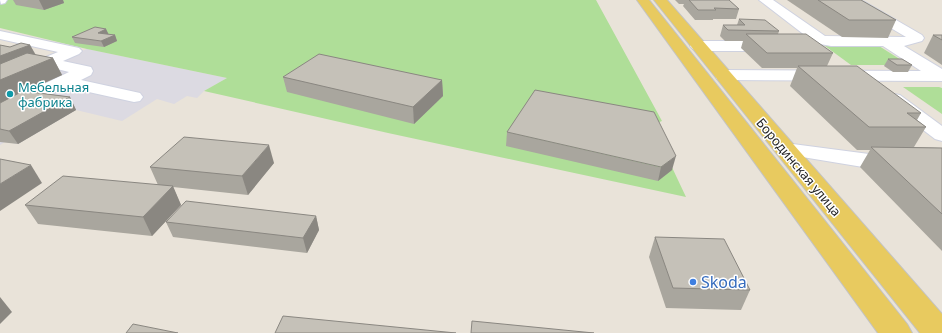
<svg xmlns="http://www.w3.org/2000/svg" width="942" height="333" viewBox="0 0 942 333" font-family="'Noto Sans',sans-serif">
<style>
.industrial{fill:#dcdae2}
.green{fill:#afde98}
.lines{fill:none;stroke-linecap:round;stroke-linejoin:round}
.minor-casing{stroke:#cfd2e0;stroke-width:2}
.major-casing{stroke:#c3c3c3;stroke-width:2}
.minor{fill:#fff;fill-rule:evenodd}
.major{fill:#e8ca5f;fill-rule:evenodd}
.wall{fill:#a9a69e}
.shaded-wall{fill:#8a8781}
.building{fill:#c5c1b8;stroke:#8a8781}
.culture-dot{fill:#0f9aa8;stroke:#fff;stroke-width:1.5}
.shop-dot{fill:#3f7fe0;stroke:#fff;stroke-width:1.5}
.labels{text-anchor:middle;stroke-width:3;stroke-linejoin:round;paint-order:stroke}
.culture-label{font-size:13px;fill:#0d838f;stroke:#fff;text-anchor:start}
.street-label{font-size:13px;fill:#272727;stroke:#fff}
.near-shop-label{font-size:16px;fill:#366cbe;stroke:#fff;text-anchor:start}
</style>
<rect width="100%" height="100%" fill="#e9e3d9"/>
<polygon class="industrial" points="87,49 227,78 204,91 197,98 187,96 174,104 157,99 122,121 76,110 18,144 5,142 0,145 0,85"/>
<g class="green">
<polygon points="0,0 596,0 662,121 652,125 686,197 388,133 204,91 227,78 87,49 0,28"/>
<polygon points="825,46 879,46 909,65 851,65"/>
<polygon points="903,87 939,87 942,88 942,114"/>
</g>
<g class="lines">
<defs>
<g id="minor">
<polygon points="0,0 7,0 5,3 1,4"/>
<polygon points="759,0 773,0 825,36 906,37 857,8 841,3 839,0 858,0 865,2 922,35 924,38 922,41 904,46 942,69 942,81 723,80 717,79 715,75 717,71 723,70 921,71 883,46 831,46 815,43"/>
<polygon points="0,31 79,48 82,51 79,54 63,61 91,67 93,71 91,75 81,80 140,93 143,97 140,101 134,102 66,87 7,116 0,118 0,105 69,72 49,67 0,87 0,76 58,52 0,39"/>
<polygon points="698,41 771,41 776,43 779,46 776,49 771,51 698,51 693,49 690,46 693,43"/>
<polygon points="894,94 900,95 942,126 942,141 935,139 888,103 885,99 888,95"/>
<polygon points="785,143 869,154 942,154 942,168 869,168 778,153 775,149 778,145"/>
</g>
<g id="major">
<polygon points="637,0 649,0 907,324 912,333 878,333"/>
<polygon points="654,0 667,0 942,314 942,333 920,333"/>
</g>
</defs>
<use href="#minor" class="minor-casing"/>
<use href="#major" class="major-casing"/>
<use href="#minor" class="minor"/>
<use href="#major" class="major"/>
</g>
<g class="wall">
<polygon points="13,0 63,0 64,3 44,10 16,5"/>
<polygon points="675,0 729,0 739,9 736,19 713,19 713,20 695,20 683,6 684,4 679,4"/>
<polygon points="787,0 861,0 896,20 888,38 842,37"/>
<polygon points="739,19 779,31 778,34 833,53 827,66 921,113 917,120 926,127 914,147 942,148 942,251 860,167 870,150 857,150 790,86 797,68 762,68 741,48 743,41 725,41 720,36 723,25 737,25"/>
<polygon points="106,29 108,34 115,35 117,41 104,47 75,43 72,37"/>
<polygon points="933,35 942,35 942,65 924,53"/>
<polygon points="0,45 10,47 30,45 36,55 53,58 62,75 26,91 70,97 76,110 18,144 0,142"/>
<polygon points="888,59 912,65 908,72 893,72 884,66"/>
<polygon points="283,77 442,80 443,96 414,124 287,92"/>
<polygon points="507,132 672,170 658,181 506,146"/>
<polygon points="274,163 248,195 173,187 181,205 152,236 38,224 25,205 158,185 150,167"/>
<polygon points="316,216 319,230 307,253 173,237 166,222"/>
<polygon points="655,237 750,290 741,310 666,308 649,257"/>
</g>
<g class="shaded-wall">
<polygon points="39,0 63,0 64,3 44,10"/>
<polygon points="106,29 109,35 98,33"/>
<polygon points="115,35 117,41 104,47 101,41"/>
<polygon points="30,45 36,56 0,68 0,56"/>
<polygon points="53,58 62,75 0,103 0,80"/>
<polygon points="442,80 443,96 414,124 413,107"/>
<polygon points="70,97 76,110 18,144 9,131"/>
<polygon points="269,145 274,163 248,195 242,176"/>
<polygon points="676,156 672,170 658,181 661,167"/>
<polygon points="31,165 42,183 0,211 0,184"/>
<polygon points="173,186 181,205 152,236 143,217"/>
<polygon points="316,216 319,230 307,253 303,238"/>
<polygon points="0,297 12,312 0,324"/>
</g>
<g class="building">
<polygon points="689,0 729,0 739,9 714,8 716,10 698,10"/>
<polygon points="818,0 861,0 896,20 849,20"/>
<polygon points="739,19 765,20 779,31 728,30 723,25 745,25"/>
<polygon points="95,27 106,29 98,33 115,35 101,41 72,37"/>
<polygon points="746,34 806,34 833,53 767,53"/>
<polygon points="933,35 942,35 942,40"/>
<polygon points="21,43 30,45 0,56 0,45 10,47"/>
<polygon points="27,53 53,58 0,80 0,64"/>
<polygon points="319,54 442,80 413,107 283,77"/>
<polygon points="888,59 902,59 912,65 897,65"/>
<polygon points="798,66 857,66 921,113 907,113 926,127 869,127"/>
<polygon points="535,90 654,112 676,156 661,167 507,132"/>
<polygon points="23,91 70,97 9,131 0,129 0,103"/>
<polygon points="184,137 269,145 242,176 150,167"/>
<polygon points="871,147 942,148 942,214"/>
<polygon points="0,159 31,165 0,184"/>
<polygon points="63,176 173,186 143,217 25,205"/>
<polygon points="186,201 316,216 303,238 166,222"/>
<polygon points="655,237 724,239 750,290 673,288"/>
<polygon points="283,316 456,333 275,333"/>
<polygon points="472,321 594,333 471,333"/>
<polygon points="133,324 178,333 126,333"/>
</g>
<circle class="culture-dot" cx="10" cy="94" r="4"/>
<circle class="shop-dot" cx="693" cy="282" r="4"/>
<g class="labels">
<g class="culture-label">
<text x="18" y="92">Мебельная<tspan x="18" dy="15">фабрика</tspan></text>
</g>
<g class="street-label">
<text transform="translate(799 167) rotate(50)" y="5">Бородинская улица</text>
</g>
<g class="near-shop-label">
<text x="701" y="288">Skoda</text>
</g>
</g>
</svg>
